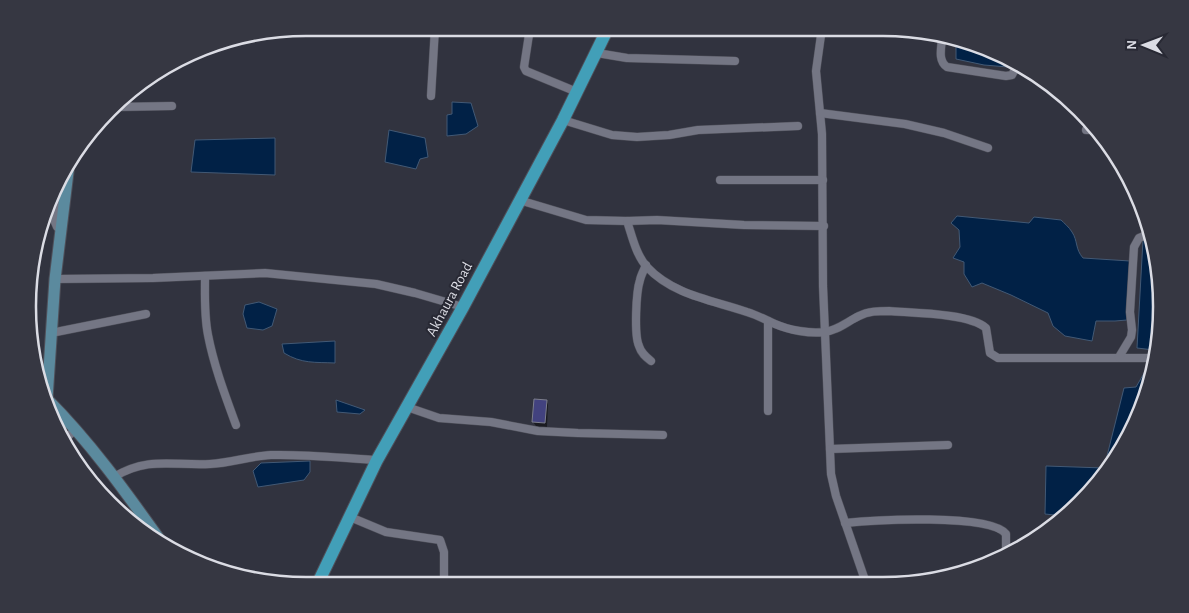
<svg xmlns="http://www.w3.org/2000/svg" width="1189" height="613" viewBox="0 0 1189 613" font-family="'Alegreya Sans',sans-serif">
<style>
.water{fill:#012146;stroke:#425975}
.shadow{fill:#0007}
.building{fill:#42427f;stroke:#7c7e8c}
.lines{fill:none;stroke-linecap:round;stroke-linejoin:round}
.street-casing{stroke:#4f505a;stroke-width:9}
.secondary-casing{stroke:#4f505a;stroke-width:13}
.primary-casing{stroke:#4f505a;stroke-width:14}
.street{stroke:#747684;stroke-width:8}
.secondary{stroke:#5b8a9e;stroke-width:11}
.primary{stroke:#429fb8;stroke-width:12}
.labels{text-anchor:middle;stroke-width:4;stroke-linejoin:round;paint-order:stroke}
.street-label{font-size:15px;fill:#dbdce4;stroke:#282934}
.rim{fill:none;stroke:#dbdce4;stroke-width:2.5}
</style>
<rect width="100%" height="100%" fill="#31333f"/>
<g class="water">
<polygon points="956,43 1006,56 1014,63 1008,67 984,65 956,59"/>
<polygon points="452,102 471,103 478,126 466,134 447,136 447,115 452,114"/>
<polygon points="389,130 425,138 428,157 420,159 416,169 385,162"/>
<polygon points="275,138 275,175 191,172 195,140"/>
<path d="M957,216l72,7 5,-6 27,3c3,3 8,7 11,12 6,9 3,17 11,26l47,3 -3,59 -12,1h-19l-4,20 -27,-5 -12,-10 -5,-13 -37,-18 -29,-12 -10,4 -8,-13v-12l-11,-4 7,-11 -1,-17 -8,-7z"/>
<polygon points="1149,238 1161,324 1154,350 1137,348 1143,240"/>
<polygon points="259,302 277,309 272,326 263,330 247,328 243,314 245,305"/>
<path d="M335,341v22c-20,-1 -33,1 -51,-10l-2,-9z"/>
<polygon points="1150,363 1133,430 1104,477 1064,516 1045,514 1046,466 1104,468 1124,388 1136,387"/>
<polygon points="336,400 365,410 360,414 337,412"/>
<polygon points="310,461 310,472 304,480 258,487 253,471 261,463"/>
</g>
<polygon class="shadow" points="535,400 546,401 548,404 547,427 536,426 533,422"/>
<polygon class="building" points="534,399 547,400 545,423 532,422"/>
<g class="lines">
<defs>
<g id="street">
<polyline points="530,28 524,67 526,71 577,92"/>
<polyline points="672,28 767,29"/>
<polyline points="822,28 816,71 822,134 823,286 831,474 836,496 866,583"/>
<path d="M942,39c-1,10 -4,22 5,28l59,9 6,-1 5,-10"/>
<polyline points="597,53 627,58 735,61"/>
<polyline points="431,96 435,28"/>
<polyline points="116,107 172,106"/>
<polyline points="820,113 905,124 944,133 988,148"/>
<polyline points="563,120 612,135 637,137 669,135 698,130 798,126"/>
<polyline points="1086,130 1096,130"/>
<polyline points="720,180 823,180"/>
<polyline points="57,194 54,220 57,227 61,228"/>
<path d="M519,200l67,20 41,1c5,15 9,34 20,46 26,28 65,33 100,45 10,3 19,8 28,12 14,6 35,10 49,8 13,-1 24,-11 35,-16 9,-5 20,-5 30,-5 23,2 80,2 97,17l4,25 8,5h154"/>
<polyline points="627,221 657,220 744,225 824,226"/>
<path d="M646,265c-2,5 -5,10 -6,15 -4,12 -6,55 -1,66 2,7 7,11 12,15"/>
<path d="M205,276c0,19 -1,39 3,59 6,31 17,60 28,90"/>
<polyline points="55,279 153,278 265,273 376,284 415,293 463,307"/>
<polyline points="768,321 768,411"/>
<polyline points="51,333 146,314"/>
<polyline points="1119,357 1131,337 1132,330 1130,312 1134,247 1139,238 1149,234"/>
<polyline points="407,407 439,418 491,422 538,431 578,433 663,435"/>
<polyline points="64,440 76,429"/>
<polyline points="830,449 948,445"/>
<path d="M114,477c34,-21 60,-11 96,-13 21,-1 40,-8 61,-9 35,-1 71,3 106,5"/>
<polyline points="350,517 386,532 440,540 444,552 444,584"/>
<path d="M845,523c27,-3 145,-10 161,11v21"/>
</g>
<g id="secondary">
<polyline points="47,399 55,279 69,164"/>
<path d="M47,399c43,43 78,92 113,141"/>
</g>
<polyline id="primary" points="317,585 377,460 463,307 563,120 608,28"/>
</defs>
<use href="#street" class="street-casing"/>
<use href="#secondary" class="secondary-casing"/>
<use href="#primary" class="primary-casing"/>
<use href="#street" class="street"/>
<use href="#secondary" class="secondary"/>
<use href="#primary" class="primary"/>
</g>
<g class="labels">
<g class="street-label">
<text transform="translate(449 299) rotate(-62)" y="5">Akhaura Road</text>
</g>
</g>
<path d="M0 0H1189V613H0ZM306 36H883A270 270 0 0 1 1153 306V307A270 270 0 0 1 883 577H306A270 270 0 0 1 36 307V306A270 270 0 0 1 306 36Z" fill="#363742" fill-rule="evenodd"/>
<path class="rim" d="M306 36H883A270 270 0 0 1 1153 306V307A270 270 0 0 1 883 577H306A270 270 0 0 1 36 307V306A270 270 0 0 1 306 36Z"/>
<g transform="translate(1144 45) rotate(271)" stroke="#282934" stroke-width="4" paint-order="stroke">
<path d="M0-4L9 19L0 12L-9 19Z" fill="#dbdce4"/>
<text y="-8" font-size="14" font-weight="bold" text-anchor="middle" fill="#dbdce4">N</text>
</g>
</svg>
